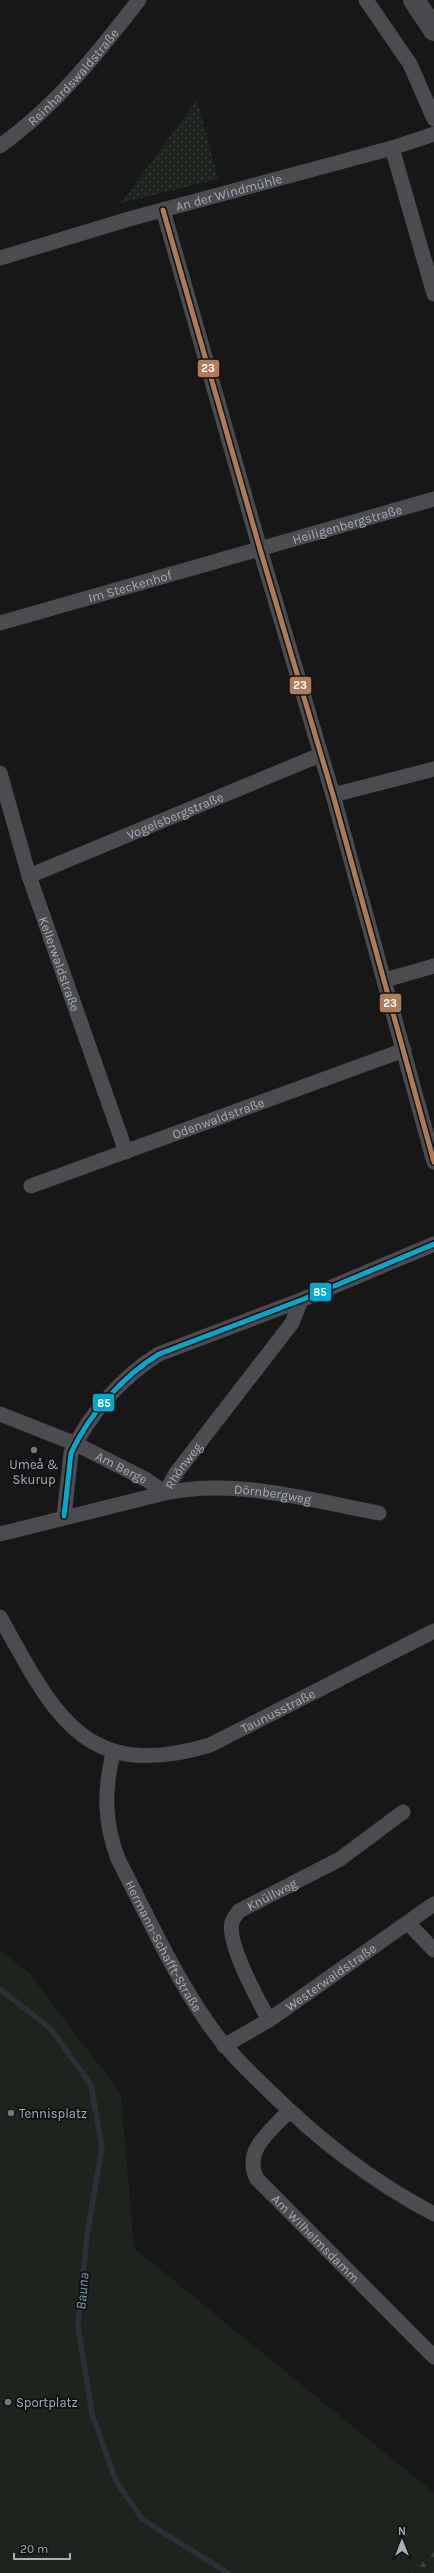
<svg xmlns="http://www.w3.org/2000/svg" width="434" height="2573" viewBox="0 0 434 2573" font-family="Karla,sans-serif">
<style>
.grass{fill:#1d241e}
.forest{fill:url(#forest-firs)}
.park{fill:url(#park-dots)}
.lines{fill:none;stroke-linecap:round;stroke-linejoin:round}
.stream{stroke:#2a3239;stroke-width:5.5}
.street{stroke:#4b4c50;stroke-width:15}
.secondary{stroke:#4a4a4e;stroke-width:22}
.bus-1-casing{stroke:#111113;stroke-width:8}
.bus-2-casing{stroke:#111113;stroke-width:8}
.bus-1{stroke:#b07c57;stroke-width:5}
.bus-2{stroke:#00a9ce;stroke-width:5}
.poi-dot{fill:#757880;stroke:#111113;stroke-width:1.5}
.labels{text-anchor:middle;stroke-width:4;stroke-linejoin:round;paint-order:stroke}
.street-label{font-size:13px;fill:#a8adb8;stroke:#111113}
.poi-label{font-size:13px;fill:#a8adb8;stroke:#111113;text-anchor:start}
.water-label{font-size:14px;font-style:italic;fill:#7f9bb3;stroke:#111113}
.line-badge{stroke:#111113;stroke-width:1.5}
.badge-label{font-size:11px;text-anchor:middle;font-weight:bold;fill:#fff}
</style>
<defs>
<pattern id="forest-firs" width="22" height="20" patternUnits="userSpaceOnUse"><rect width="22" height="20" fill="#1d241e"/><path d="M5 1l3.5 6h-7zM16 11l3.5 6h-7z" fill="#3b413d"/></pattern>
<pattern id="park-dots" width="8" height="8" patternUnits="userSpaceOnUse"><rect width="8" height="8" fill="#1d241e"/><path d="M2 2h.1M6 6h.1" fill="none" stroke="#3b413d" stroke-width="1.8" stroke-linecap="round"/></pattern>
</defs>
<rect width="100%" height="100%" fill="#171717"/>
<polygon class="grass" points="0,1951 29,1973 121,2094 134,2248 434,2493 434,2552 402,2573 0,2573"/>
<polygon class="forest" points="434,2552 434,2573 402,2573"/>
<polygon class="park" points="197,100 218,179 121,203"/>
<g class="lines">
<polyline class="stream" points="0,1989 51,2029 91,2085 102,2147 87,2236 78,2326 92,2414 116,2481 143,2520 228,2573"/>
<g class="street">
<polyline points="366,0 410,64 434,119"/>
<path id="s1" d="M0,146c56,-40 97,-92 139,-146"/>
<polyline points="392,148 434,294"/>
<polyline points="163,210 260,549 333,795 434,1162"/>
<path id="s2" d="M0,258l129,-39 263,-71 42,-14"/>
<path id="s3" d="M0,623l434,-124"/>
<path id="s4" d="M0,773l29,103 97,276"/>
<polyline points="333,795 434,769"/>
<path id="s5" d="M29,876l291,-121"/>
<polyline points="385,980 434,966"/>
<path id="s6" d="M31,1186l373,-136"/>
<path id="s7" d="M0,1414l76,30 71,36 18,13c71,-15 144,7 214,20"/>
<path d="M64,1516l7,-63c18,-39 52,-77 88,-99l142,-54 133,-56"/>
<path id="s8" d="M0,1534l165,-41 11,-20 116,-150 9,-23"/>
<path id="s9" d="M0,1617c54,97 84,166 210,128l224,-114"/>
<path id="s10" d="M113,1753c-9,38 -9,69 5,106 28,54 53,110 87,160 18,27 39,48 62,70 52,51 103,91 167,125"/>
<polyline points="408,1923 434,1950"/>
<path id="s11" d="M269,2020c-10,-18 -43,-78 -37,-98 1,-4 5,-8 7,-11l101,-52 63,-47"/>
<path id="s12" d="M224,2046l45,-26 165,-116"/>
<path id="s13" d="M289,2111c-17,19 -47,39 -32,68l177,178"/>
</g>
<polyline class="secondary" points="414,0 434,30"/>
<defs>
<polyline id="bus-1" points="163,210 260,549 333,795 434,1162"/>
<path id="bus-2" d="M64,1516l7,-63c18,-39 52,-77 88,-99l142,-54 133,-56"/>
</defs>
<use href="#bus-1" class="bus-1-casing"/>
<use href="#bus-2" class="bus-2-casing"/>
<use href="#bus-1" class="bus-1"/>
<use href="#bus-2" class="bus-2"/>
</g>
<g class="poi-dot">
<circle cx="34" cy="1450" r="4"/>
<circle cx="11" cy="2113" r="4"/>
<circle cx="8" cy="2402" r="4"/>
</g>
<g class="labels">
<g class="street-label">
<text dy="5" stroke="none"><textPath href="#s1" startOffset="101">Reinhardswaldstraße</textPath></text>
<text dy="5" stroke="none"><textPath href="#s2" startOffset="238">An der Windmühle</textPath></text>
<text dy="5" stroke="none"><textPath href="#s3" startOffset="361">Heiligenbergstraße</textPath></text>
<text dy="5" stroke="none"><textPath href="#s3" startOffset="135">Im Steckenhof</textPath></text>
<text dy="5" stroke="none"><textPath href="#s5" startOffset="158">Vogelsbergstraße</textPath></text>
<text dy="5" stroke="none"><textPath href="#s4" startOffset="200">Kellerwaldstraße</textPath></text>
<text dy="5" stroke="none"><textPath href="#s6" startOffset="199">Odenwaldstraße</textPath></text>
<text dy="5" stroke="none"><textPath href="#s8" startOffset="203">Rhönweg</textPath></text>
<text dy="5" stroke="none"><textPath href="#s7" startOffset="133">Am Berge</textPath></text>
<text dy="5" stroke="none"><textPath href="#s7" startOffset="292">Dörnbergweg</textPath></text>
<text dy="5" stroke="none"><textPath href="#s9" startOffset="354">Taunusstraße</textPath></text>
<text dy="5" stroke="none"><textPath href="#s11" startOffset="156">Knüllweg</textPath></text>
<text dy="5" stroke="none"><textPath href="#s10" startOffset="206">Hermann-Schafft-Straße</textPath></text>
<text dy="5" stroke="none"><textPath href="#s12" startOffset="127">Westerwaldstraße</textPath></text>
<text dy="5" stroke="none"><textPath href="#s13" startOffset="165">Am Wilhelmsdamm</textPath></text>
</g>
<g class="poi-label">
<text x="34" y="1469" text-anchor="middle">Umeå &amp;<tspan x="34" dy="15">Skurup</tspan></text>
<text x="19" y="2118">Tennisplatz</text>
<text x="16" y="2407">Sportplatz</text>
</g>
<g class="water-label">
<text transform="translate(82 2291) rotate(-85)" y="5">Bauna</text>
</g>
</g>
<g class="line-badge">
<rect x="197" y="359" width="23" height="19" rx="4" fill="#b07c57"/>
<rect x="289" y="676" width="23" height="19" rx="4" fill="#b07c57"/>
<rect x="379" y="993" width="23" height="20" rx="4" fill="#b07c57"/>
<rect x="309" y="1282" width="23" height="20" rx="4" fill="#00a9ce"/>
<rect x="92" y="1393" width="23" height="19" rx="4" fill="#00a9ce"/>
</g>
<g class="badge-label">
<text x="208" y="372">23</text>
<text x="300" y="689">23</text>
<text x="390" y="1007">23</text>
<text x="320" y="1296">85</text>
<text x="104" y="1407">85</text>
</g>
<g transform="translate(402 2541)" stroke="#111113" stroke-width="3" paint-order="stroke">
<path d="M0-3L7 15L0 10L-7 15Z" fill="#a8adb8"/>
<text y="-6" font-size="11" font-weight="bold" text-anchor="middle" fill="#a8adb8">N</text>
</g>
<path d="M14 2553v6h56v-6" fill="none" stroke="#a8adb8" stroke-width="2"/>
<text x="20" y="2553" font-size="12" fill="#a8adb8" stroke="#111113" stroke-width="3" paint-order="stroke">20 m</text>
</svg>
